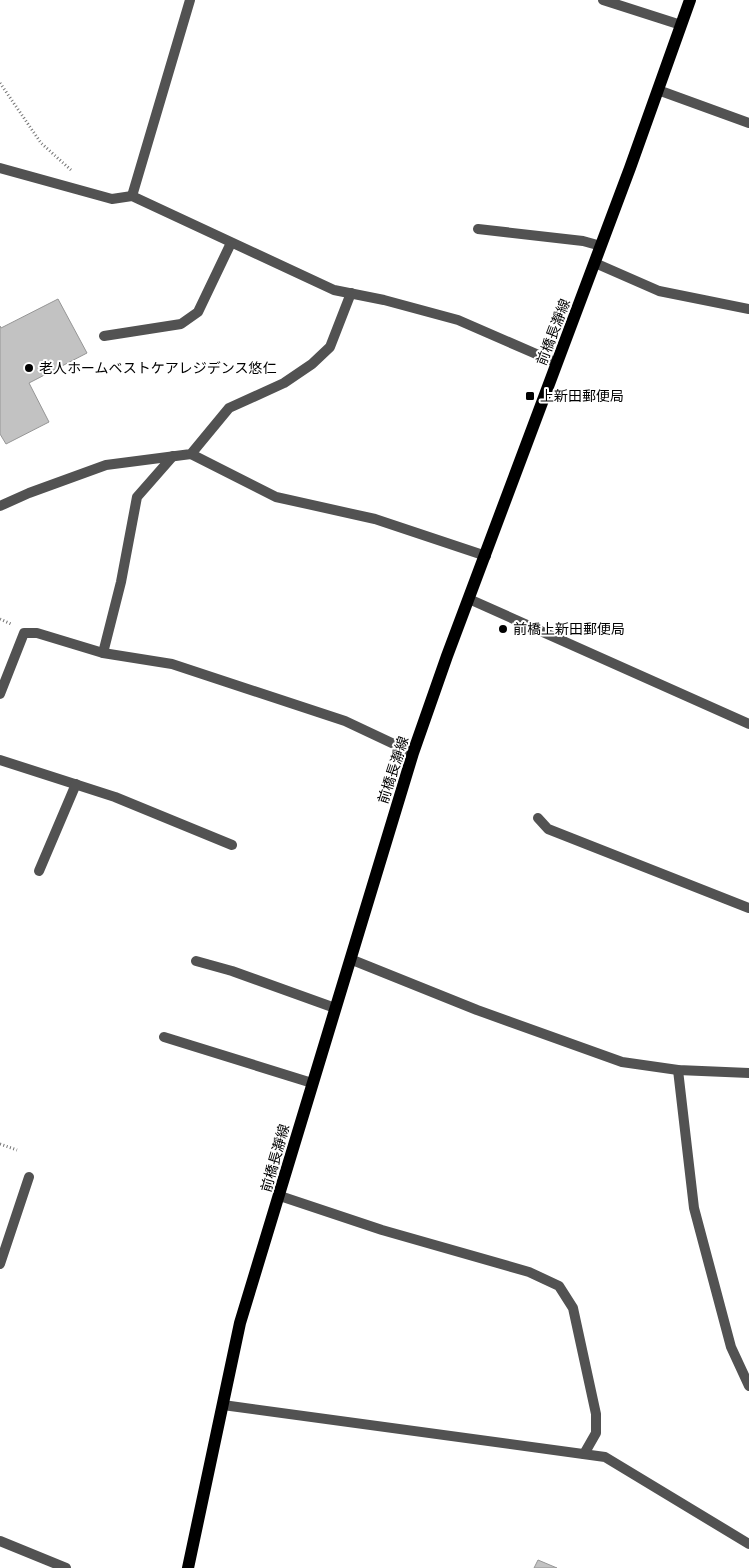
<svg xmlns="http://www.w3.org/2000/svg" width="749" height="1568" viewBox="0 0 749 1568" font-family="'PT Sans','Noto Sans JP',sans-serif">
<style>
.building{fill:#c2c2c2;stroke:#969696}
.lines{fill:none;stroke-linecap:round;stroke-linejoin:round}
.path{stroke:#747474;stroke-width:3;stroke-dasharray:1 2.5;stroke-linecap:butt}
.lane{stroke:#525252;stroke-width:10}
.street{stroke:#525252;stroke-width:10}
.primary{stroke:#000;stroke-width:12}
.poi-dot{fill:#000;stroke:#fff;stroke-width:2}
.labels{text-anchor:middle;stroke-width:4;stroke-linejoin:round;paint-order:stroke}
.street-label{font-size:14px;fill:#000;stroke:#fff}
.poi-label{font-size:14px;fill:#000;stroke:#fff;text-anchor:start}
</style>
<rect width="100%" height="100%" fill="#fff"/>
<g class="building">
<polygon points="58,299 87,353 29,383 49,422 6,444 0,434 0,326 1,328"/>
<polygon points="538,1560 557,1568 534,1568"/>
</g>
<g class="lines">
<g class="path">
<polyline points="0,83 41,143 71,170"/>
<polyline points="0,619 11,624"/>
<polyline points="0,1144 17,1150"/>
</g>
<g class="lane">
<polyline points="658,90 749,123"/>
<polyline points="478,229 583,241 601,246"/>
<polyline points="595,263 659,291 749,309"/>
<polyline points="0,506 29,493 106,465 191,454 229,408 284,383 312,364 330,347 351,293"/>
<polyline points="469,599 749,724"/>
<polyline points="103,653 121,582 137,497 173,456"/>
<polyline points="0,760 115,797 232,845"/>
<polyline points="39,871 76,784"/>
<polyline points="196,961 232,971 335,1008"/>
<polyline points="164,1037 312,1083"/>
<polyline points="678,1070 694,1208 731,1347 749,1386"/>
</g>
<g class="street">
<polyline points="603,0 681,25"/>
<polyline points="0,168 112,199 132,196 334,290 384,300 458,320 557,363"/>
<polyline points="132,196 190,0"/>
<polyline points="104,336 181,324 198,312 231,243"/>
<polyline points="191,454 276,497 375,519 486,556"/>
<polyline points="0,694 24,633 37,633 103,653 172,664 345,721 413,753"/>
<polyline points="538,818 548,829 749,908"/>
<polyline points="350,959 477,1010 622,1062 678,1070 749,1073"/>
<polyline points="280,1196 382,1230 529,1272 559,1286 573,1308 596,1414 596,1433 584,1454"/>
<polyline points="0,1264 29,1177"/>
<polyline points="223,1405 605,1457 749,1544"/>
<polyline points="0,1541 66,1568"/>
</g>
<polyline class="primary" points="188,1568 240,1323 413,753 447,656 630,168 690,0"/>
</g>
<g class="poi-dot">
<circle cx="29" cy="368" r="5"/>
<rect x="525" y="391" width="10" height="10" rx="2.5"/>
<circle cx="503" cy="629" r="5"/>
</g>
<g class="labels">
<g class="street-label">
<text transform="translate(553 332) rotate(-69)" y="5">前橋長瀞線</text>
<text transform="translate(393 770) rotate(-72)" y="5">前橋長瀞線</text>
<text transform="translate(275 1158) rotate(-74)" y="5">前橋長瀞線</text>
</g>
<g class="poi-label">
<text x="39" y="373">老人ホームベストケアレジデンス悠仁</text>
<text x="540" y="401">上新田郵便局</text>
<text x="513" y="634">前橋上新田郵便局</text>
</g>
</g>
</svg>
